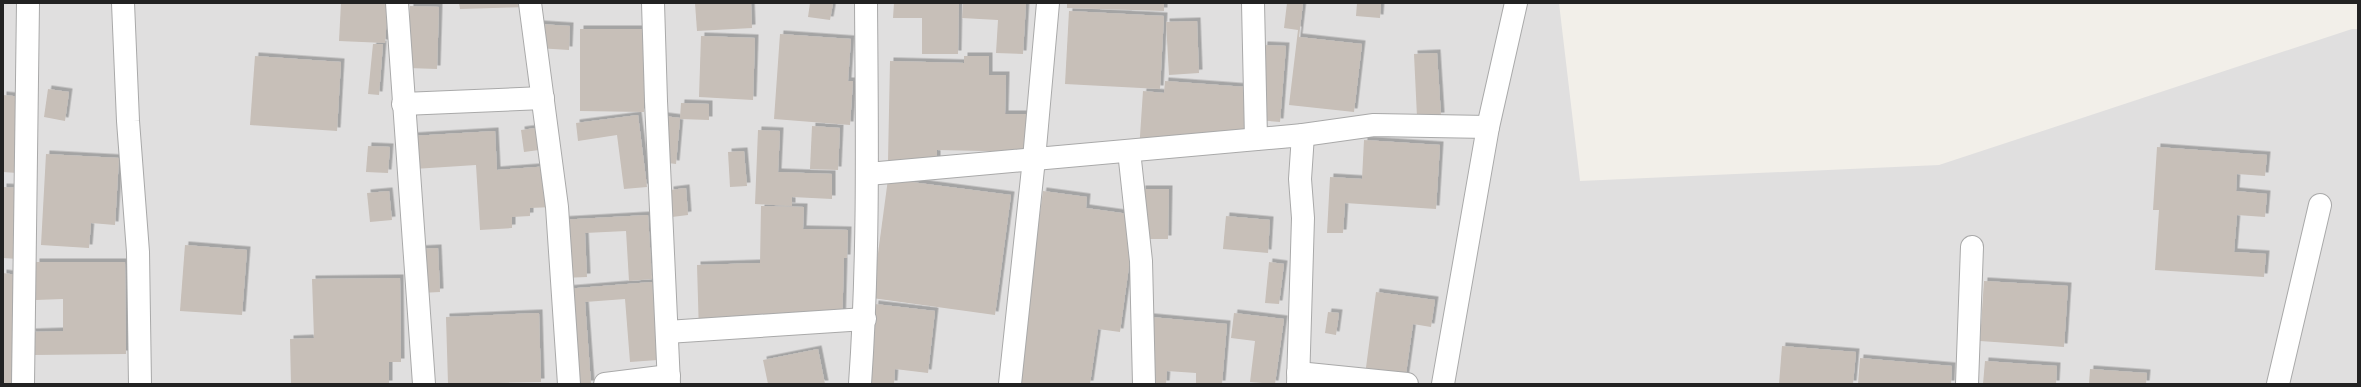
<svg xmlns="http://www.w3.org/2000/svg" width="2361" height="387" viewBox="0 0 2361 387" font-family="Karla,sans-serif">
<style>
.residential{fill:#e0dfdf}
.building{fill:#c7bfb8;filter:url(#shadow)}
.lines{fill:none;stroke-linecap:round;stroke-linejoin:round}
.minor-casing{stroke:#a9a9a9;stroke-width:24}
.minor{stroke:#fff;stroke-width:22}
</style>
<defs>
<filter id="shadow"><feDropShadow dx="3.5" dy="-3.5" stdDeviation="0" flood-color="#0004"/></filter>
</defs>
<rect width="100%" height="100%" fill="#f2efe9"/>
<polygon class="residential" points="3,3 1559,3 1580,181 1939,165 2352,29 2358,29 2358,384 3,384"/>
<g class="building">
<polygon points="341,3 388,3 385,43 339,41"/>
<polygon points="459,3 528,3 528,7 460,9"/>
<polygon points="695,3 751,3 752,28 697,31"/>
<polygon points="810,3 833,3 830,20 808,17"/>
<polygon points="894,3 959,3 958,54 922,54 922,18 893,18"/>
<polygon points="963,3 1026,3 1023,54 996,53 998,20 962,18"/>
<polygon points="1067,3 1164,3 1164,11 1067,8"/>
<polygon points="1287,3 1303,3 1299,37 1362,44 1354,112 1289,105 1298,30 1284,28"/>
<polygon points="1357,3 1381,3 1380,18 1356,16"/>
<polygon points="410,6 439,7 437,69 408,68"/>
<polygon points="1069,11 1164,16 1160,89 1065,84"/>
<polygon points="1197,21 1199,73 1169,75 1166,22"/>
<polygon points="539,24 570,26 569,50 537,48"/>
<polygon points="580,29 644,29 644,112 580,111"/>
<polygon points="780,34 851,39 848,81 853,81 850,125 774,119"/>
<polygon points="701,36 755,38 753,100 699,97"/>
<polygon points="373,44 383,44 379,95 368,94"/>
<polygon points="1264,45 1286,46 1280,122 1258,120"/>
<polygon points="1437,53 1441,116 1417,117 1414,54"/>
<polygon points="255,56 341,62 337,131 250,125"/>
<polygon points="964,56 989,56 989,75 1006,75 1005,114 1027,114 1026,152 937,150 937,162 888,161 890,61 964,63"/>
<polygon points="1165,81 1246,87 1243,141 1139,151 1143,91 1164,93"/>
<polygon points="48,89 69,92 65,121 44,117"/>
<polygon points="3,95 23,97 17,173 3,172"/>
<polygon points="681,103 709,104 709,120 680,119 676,164 660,162 664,116 680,118"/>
<polygon points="638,115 647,187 624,189 617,135 578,141 576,123"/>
<polygon points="551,126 554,148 524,152 521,130"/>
<polygon points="812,126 840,128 838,170 810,169"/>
<polygon points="758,130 780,131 778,172 832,174 832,199 792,197 792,206 755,204"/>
<polygon points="495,131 497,170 550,166 553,207 530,208 530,216 512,217 512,228 480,230 476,165 414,169 412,136"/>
<polygon points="1364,140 1440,145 1436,209 1345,203 1343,233 1327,233 1330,177 1362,179"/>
<polygon points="368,146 390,147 388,173 366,172"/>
<polygon points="2157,147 2267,155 2265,176 2237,174 2236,191 2267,194 2265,217 2237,215 2234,252 2266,254 2264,277 2155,270 2159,210 2153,210"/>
<polygon points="744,151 747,186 730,187 728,152"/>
<polygon points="46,154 119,158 115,225 91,223 89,248 41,245"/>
<polygon points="888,179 1011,195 995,315 872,298"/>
<polygon points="3,187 21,188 18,259 3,258"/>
<polygon points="686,188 688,215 672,217 670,190"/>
<polygon points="1142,189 1169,189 1168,239 1141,239"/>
<polygon points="389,191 392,220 370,222 367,193"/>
<polygon points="1043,191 1087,197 1086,208 1136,215 1120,332 1098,329 1090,384 1016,384"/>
<polygon points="761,206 804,207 803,229 848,230 847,258 844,258 842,329 699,334 697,265 760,263"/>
<polygon points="648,215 652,279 629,281 626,231 585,233 587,277 562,278 559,220"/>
<polygon points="1226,216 1270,220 1268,253 1223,249"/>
<polygon points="185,245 247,250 242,315 180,311"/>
<polygon points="438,248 440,292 420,293 419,249"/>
<polygon points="36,262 125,262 126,354 33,355 32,332 63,331 63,299 36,300"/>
<polygon points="1269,262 1284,264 1279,304 1265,303"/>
<polygon points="3,273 24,276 12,384 3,384"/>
<polygon points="400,278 401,362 389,362 389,384 291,384 290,339 314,338 312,279"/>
<polygon points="1984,281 2068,286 2064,347 1980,341"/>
<polygon points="652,282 658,360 630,362 625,299 585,302 591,384 573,384 565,289"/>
<polygon points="1376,292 1435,300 1431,327 1413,324 1405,381 1365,375"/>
<polygon points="875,304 935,311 928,373 895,369 894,384 867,384"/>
<polygon points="1328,312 1339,313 1336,335 1325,333"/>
<polygon points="539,313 541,382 448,384 446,317"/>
<polygon points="1234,313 1284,319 1275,384 1250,382 1255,341 1231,338"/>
<polygon points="1140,316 1227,324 1222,384 1196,384 1196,373 1167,371 1166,384 1133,384"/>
<polygon points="1782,346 1856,352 1853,384 1779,384"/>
<polygon points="818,349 825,384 768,384 763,360"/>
<polygon points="1860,358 1952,366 1951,384 1858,384"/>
<polygon points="1985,361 2057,366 2056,384 1983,384"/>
<polygon points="2090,369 2147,373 2146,384 2089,384"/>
</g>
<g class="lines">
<defs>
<g id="minor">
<polyline points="123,3 128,121 138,252 140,384"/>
<polyline points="397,3 424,384"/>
<polyline points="530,3 557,207 569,384"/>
<polyline points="653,3 656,101 669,384"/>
<polyline points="1253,3 1256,139"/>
<polyline points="403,104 543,98"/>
<polyline points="1303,135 1374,125 1488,127"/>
<polyline points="1129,151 1141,261 1144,384"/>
<polyline points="868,174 1303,135 1300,179 1303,218 1298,384"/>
<polyline points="667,332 865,319"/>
<polyline points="1298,373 1407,384"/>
<polyline points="23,384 28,3"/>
<polyline points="605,384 669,376"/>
<path d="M860,384c9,-127 7,-254 6,-381"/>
<polyline points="1010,384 1034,159 1048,3"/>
<polyline points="1443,384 1488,127 1516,3"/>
<polyline points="1967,384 1972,247"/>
<polyline points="2278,384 2320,205"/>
</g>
</defs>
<use href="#minor" class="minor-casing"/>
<use href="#minor" class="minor"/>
</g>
<rect width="2361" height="387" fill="none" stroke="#222222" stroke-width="8"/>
</svg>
